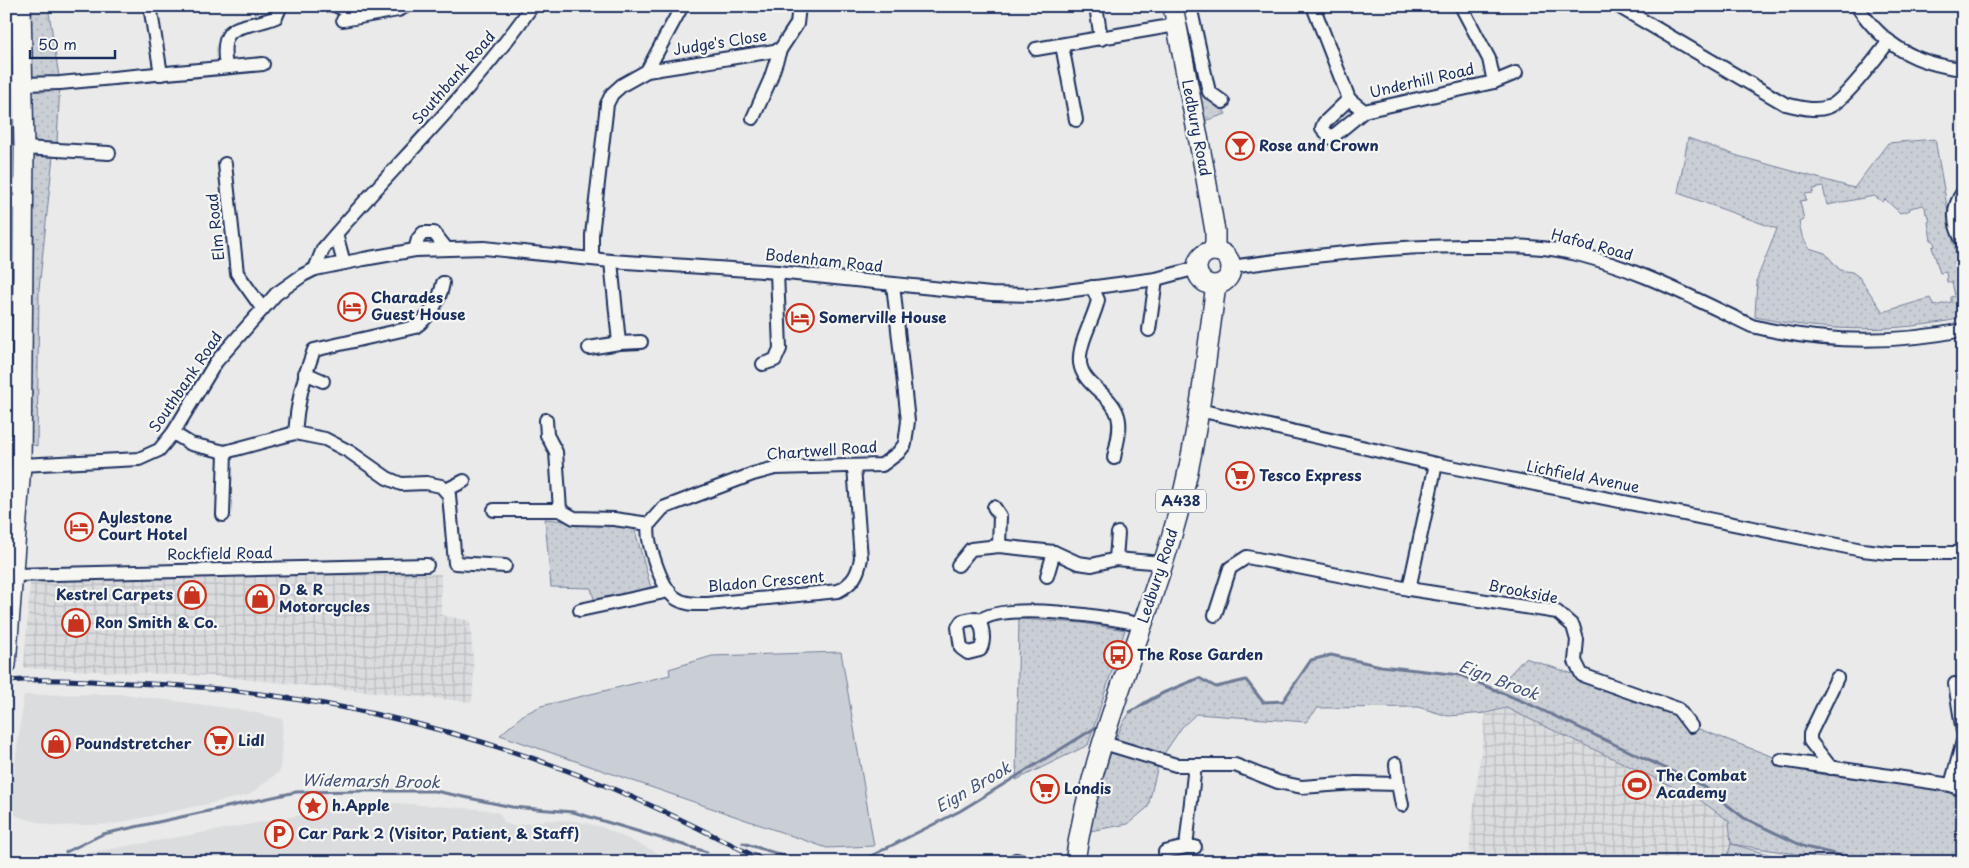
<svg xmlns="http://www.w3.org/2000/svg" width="1969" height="868" viewBox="0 0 1969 868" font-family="'Playpen Sans',sans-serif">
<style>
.built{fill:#dadcde}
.industrial{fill:url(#industrial-grid)}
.grass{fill:url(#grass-dots);stroke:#727e9a;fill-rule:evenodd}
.garden{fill:#caced5;stroke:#727e9a}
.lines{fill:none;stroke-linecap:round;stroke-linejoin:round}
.stream{stroke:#6c7995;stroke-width:3}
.minor-casing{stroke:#1b2f5e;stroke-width:16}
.highway-casing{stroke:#1b2f5e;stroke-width:22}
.minor{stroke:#f6f6f2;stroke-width:12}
.highway{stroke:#f6f6f2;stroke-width:19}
.rail-casing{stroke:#1b2f5e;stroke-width:5}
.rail{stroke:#f6f6f2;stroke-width:3;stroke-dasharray:9;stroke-linecap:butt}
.labels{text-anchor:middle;stroke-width:4.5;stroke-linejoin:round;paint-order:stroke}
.shield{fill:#f6f6f2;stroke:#5d6b8a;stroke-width:1}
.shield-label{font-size:14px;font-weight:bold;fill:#1b2f5e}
.street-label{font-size:15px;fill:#1b2f5e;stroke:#f6f6f2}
.poi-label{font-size:15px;font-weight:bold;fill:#1b2f5e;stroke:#f6f6f2;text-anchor:start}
.water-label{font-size:16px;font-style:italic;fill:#44547a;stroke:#f6f6f2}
</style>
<defs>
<pattern id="industrial-grid" width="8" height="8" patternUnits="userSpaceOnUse" patternTransform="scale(1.25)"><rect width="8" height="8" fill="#dadcde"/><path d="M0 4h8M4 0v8" fill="none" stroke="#babdc1"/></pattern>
<pattern id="grass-dots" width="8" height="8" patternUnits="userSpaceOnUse" patternTransform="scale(1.25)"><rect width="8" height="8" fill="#caced5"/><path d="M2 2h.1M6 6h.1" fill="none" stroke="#adb1b9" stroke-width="1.8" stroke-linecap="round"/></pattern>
</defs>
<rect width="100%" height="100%" fill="#e9eae9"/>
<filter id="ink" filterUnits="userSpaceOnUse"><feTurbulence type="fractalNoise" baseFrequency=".02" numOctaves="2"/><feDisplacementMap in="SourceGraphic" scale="10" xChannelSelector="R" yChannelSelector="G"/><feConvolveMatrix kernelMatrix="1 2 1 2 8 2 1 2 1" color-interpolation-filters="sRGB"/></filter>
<g filter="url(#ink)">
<g class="built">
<polygon points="122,694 242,710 283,719 280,771 249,795 113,824 54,826 22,818 9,812 24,695"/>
<polygon points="396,803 487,810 499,813 505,823 513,826 546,820 576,821 602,827 677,862 77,862 77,855 319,812 364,805"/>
</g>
<g class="industrial">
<polygon points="423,574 441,574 441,615 470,621 474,671 472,702 213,676 24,668 30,584 38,580"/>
<polygon points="1506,708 1697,798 1729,821 1731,844 1729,862 1469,862 1470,837 1486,713"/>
</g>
<g class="grass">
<polygon points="6,6 11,6 13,145 9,148 6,148"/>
<polygon points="21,6 48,6 60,83 57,143 34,141 23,84"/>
<polygon points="1181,6 1188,6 1207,93 1222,107 1226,114 1201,122"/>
<path d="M1688,138l50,18 116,32 34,-45 47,-4 28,156v23c-72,15 -137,14 -208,-1l2,-38 20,-50 -99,-36zM1823,187l4,18 47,-9 9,6 2,-3 15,14 10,-3v-2l13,-3 2,2 1,7h2l2,7 -2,1 3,18h2l2,6 -3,1 8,26 6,-1 1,10h5l3,14 -4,1v5l-17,4 -4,-8 -47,14 -24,-35 -7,-5 -12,-2 -15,-17 -16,-5 -7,-12 -3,-14 5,-2 -4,-19 6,-1 -1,-6 8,-1v-4z"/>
<polygon points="32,155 53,156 39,289 37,446 30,444 34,236"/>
<polygon points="545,519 634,527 651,588 595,603 591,588 551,587"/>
<polygon points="1019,619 1082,623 1125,630 1088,745 1016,780"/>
<path d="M1331,655l50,11 79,9 35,15 30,-32 153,51 13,17 128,48 122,15 22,11v62h-115l-117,-18 -2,-23 -32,-23 -191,-90 -20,5 -38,3 -30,-9 -100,1 -12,14 -110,-8 -14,13 -23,34 -11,46 -20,17 -38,7c4,-23 25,-105 41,-119 16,-16 47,-26 68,-34l17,9 30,-7 17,22 20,-1 28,-41z"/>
</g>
<g class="garden">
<polygon points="841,652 874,846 827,848 500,735 523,715 541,706 670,675 669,669 712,656"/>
<polygon points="1731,844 1772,855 1769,862 1726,862"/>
</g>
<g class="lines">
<g class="stream">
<polyline points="1130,712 1163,693 1199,678 1216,687 1246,680 1263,702 1283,701 1311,660 1331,655 1381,666 1460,675 1531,705 1703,786 1744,818 1805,847 1869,862"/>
<polyline points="743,843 788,857 817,862"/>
<polyline points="66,852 103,834 296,792 364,791 435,791 512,807 573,812 707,852"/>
<polyline points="859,862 960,811 1095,728"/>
</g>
<defs>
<g id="minor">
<polyline points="150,6 161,74"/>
<polyline points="337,6 359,17 359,6"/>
<polyline points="1096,6 1101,39"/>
<polyline points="1190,6 1209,92 1223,102"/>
<polyline points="1313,6 1349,99 1364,111 1494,82 1516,73"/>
<polyline points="1461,6 1489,59 1494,82"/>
<path d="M1618,6l167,98c14,3 29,8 43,3 15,-4 50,-52 61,-66"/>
<path d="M1857,6c27,40 59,58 106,63"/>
<polyline points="343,20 398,10 406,6"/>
<polyline points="1062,45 1076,120"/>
<polyline points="1036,49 1176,25"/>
<path d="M226,67c-8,-49 17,-36 50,-50l3,-7"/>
<polyline points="647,71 682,6"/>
<polyline points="23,84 60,83 263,64"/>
<polyline points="1349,99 1324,123 1322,128 1331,138 1364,111"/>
<polyline points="753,118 770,80 780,50"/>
<polyline points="24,148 109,153"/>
<polyline points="225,164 237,273 262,308"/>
<path d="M1963,192c-12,16 -9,34 0,50"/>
<polyline points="6,202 23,203"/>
<polyline points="336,234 344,263"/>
<polyline points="415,250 418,239 423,233 434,233 446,248"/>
<polyline points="592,258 592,235 607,104 612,94 622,85 647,71 780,50 797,24 799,6"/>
<path d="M1231,267c79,-11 158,-21 237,-21 32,0 63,-1 95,5 66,13 128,46 189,75 69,17 141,18 211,4"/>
<path d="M315,269l8,-20c69,-82 148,-155 209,-243"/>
<path d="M1092,287l6,13c-4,19 -20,43 -18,63 3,23 32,31 38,53 4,13 -2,29 -4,42"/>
<polyline points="1149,330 1156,279"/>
<polyline points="619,343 641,342"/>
<polyline points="589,348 619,343 611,261"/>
<polyline points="763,364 775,360 780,349 777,272"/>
<polyline points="305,373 323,381"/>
<polyline points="1199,410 1436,464 1862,550 1889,553 1963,553"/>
<polyline points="546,420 547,435 556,452 560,510"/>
<polyline points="173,433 191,444 225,452 295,433 325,439 350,452 387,478 401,484 426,483 441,486 449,495 455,563 505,566"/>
<path d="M295,433c2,-30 8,-55 19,-83l101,-23c14,-9 25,-27 28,-44"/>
<polyline points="6,448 21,447"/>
<polyline points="1436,464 1409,589 1557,612 1573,626 1577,640 1575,661 1582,675 1678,709 1691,726"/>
<polyline points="21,465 139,459 159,450 173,433 216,362 276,294 303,275 315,269 364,259 415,250 484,248 611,261 777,272 991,294 1036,295 1156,279 1197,268"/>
<polyline points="446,490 464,481"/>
<polyline points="994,507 1000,516 999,546"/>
<polyline points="494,510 560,510 574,518 614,519 649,524 663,508 753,474 775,468 882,465 898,453 905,444 908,421 893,284"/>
<polyline points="223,515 225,452"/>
<path d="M649,524c-4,16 12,62 25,73 10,8 23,7 34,7l130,-13c15,-8 20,-16 23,-33l-7,-91"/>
<polyline points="1116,559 1118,533"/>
<polyline points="958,565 971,549 999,546 1054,552 1078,563 1092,565 1116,559 1163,563"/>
<polyline points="1047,576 1054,552"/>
<polyline points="10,581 14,575 427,565"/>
<polyline points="580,610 669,591"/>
<polyline points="1215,615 1230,568 1247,557 1409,589"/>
<path d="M975,618c9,6 10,23 5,32l-12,3 -7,-5 -3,-21 4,-6z"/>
<path d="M979,621c25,-20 132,-4 163,4"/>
<polyline points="1955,684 1963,732"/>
<polyline points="1104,743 1176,765 1235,765 1278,782 1302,787 1356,783 1398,784 1402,805"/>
<polyline points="1781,760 1951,785 1963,790"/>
<polyline points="1396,764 1398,784"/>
<polyline points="1831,768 1810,741 1810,734 1837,678"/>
<polyline points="1951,785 1963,741"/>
<polyline points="1186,847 1195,765"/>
<polyline points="1165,852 1186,847 1195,847"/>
<polyline points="1013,862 1016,860 1023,862"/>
</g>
<g id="highway">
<polyline points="1173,6 1205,173 1215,231 1215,251"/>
<circle cx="1214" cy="268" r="17"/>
<polyline points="6,665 21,465 24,148 21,6"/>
<path d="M1075,862c16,-115 67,-223 99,-334 23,-79 31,-162 42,-243"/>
</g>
</defs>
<use href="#minor" class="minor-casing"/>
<use href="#highway" class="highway-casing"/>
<use href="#minor" class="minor"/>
<use href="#highway" class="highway"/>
<defs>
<path id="rail" d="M6,681c42,-3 85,0 127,2 150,6 295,36 435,88 68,25 133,58 198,91"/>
</defs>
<use href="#rail" class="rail-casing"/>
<use href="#rail" class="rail"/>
</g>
</g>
<defs>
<symbol id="bar-ring" viewBox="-11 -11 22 22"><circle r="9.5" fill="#f6f6f2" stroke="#c8321e" stroke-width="1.5"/><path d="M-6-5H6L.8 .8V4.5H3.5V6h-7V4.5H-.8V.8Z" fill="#c8321e"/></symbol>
<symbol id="hotel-ring" viewBox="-11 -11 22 22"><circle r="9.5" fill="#f6f6f2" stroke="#c8321e" stroke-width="1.5"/><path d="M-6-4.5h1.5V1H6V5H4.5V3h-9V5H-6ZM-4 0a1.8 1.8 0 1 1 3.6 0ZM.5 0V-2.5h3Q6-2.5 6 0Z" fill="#c8321e"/></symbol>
<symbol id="supermarket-ring" viewBox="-11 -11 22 22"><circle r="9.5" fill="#f6f6f2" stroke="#c8321e" stroke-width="1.5"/><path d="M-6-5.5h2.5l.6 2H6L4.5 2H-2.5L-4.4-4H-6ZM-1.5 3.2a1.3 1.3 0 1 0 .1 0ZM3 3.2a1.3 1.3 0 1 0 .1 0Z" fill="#c8321e"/></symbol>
<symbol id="shop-ring" viewBox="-11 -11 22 22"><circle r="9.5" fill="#f6f6f2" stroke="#c8321e" stroke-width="1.5"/><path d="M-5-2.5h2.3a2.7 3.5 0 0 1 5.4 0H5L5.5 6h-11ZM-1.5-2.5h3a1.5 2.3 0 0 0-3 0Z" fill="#c8321e"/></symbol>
<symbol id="bus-ring" viewBox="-11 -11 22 22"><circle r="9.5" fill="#f6f6f2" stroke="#c8321e" stroke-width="1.5"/><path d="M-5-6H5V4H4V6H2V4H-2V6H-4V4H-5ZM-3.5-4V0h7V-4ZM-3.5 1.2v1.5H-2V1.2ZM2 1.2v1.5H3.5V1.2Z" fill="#c8321e"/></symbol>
<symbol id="stadium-ring" viewBox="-11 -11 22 22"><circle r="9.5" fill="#f6f6f2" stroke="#c8321e" stroke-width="1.5"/><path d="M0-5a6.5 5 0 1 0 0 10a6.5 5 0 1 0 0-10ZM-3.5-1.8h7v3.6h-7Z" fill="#c8321e"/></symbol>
<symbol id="sight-ring" viewBox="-11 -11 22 22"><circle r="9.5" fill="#f6f6f2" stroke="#c8321e" stroke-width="1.5"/><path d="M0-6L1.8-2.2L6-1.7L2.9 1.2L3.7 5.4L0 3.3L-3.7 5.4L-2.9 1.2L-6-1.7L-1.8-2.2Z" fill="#c8321e"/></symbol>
<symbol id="parking-ring" viewBox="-11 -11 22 22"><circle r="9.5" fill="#f6f6f2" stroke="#c8321e" stroke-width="1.5"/><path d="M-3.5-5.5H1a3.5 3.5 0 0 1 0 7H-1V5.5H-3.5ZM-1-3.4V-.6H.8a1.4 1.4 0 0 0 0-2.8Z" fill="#c8321e"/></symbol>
</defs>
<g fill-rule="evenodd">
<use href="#bar-ring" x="1224" y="130" width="32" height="32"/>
<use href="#hotel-ring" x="336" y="291" width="32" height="32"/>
<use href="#hotel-ring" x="784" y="302" width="32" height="32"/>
<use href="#supermarket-ring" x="1224" y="460" width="32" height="32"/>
<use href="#hotel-ring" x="63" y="511" width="32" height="32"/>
<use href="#shop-ring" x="176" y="579" width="32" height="32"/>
<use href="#shop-ring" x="244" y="583" width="32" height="32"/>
<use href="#shop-ring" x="60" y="607" width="32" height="32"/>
<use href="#bus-ring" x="1102" y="639" width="32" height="32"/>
<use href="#supermarket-ring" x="203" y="725" width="32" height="32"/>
<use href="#shop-ring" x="40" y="728" width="32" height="32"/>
<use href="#stadium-ring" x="1621" y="769" width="32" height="32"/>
<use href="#supermarket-ring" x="1029" y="773" width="32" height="32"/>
<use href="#sight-ring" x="297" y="790" width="32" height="32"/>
<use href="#parking-ring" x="263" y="818" width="32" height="32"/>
</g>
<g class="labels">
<rect class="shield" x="1156" y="489.5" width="50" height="23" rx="4"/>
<g class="shield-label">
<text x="1181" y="506">A438</text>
</g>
<g class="street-label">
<text transform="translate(720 43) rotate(-9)" y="5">Judge's Close</text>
<text transform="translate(454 78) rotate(-49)" y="5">Southbank Road</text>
<text transform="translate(1422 81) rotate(-13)" y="5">Underhill Road</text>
<text transform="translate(1196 128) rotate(79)" y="5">Ledbury Road</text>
<text transform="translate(216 227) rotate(-96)" y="5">Elm Road</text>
<text transform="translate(1592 245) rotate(15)" y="5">Hafod Road</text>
<text transform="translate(824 261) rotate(6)" y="5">Bodenham Road</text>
<text transform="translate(186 382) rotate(-56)" y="5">Southbank Road</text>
<text transform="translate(822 451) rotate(-4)" y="5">Chartwell Road</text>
<text transform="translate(1583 477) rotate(11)" y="5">Lichfield Avenue</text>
<text transform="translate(220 554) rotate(-1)" y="5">Rockfield Road</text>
<text transform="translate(1158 576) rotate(-72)" y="5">Ledbury Road</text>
<text transform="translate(766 582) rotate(-5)" y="5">Bladon Crescent</text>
<text transform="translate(1523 592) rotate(11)" y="5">Brookside</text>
</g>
<g class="poi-label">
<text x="1259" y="151">Rose and Crown</text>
<text x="371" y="303">Charades<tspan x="371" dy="17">Guest House</tspan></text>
<text x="819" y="323">Somerville House</text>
<text x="1259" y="481">Tesco Express</text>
<text x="98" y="523">Aylestone<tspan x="98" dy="17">Court Hotel</tspan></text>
<text x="279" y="595">D &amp; R<tspan x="279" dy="17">Motorcycles</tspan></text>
<text x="173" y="600" text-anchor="end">Kestrel Carpets</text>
<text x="95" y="628">Ron Smith &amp; Co.</text>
<text x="1137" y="660">The Rose Garden</text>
<text x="238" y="746">Lidl</text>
<text x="75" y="749">Poundstretcher</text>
<text x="1656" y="781">The Combat<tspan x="1656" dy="17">Academy</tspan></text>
<text x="1064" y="794">Londis</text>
<text x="332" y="811">h.Apple</text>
<text x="298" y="839">Car Park 2 (Visitor, Patient, &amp; Staff)</text>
</g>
<g class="water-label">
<text transform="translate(1499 680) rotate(21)" y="6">Eign Brook</text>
<text transform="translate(371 781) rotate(1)" y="6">Widemarsh Brook</text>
<text transform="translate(973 787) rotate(-30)" y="6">Eign Brook</text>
</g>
</g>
<rect width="1969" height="868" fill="none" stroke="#f6f6f2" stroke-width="25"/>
<rect x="12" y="12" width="1944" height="843" fill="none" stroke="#1b2f5e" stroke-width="2" filter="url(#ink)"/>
<path d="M30 50v8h85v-8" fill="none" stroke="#1b2f5e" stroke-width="2.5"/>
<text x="38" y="50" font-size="15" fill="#1b2f5e" stroke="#f6f6f2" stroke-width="4" paint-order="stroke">50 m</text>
</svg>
